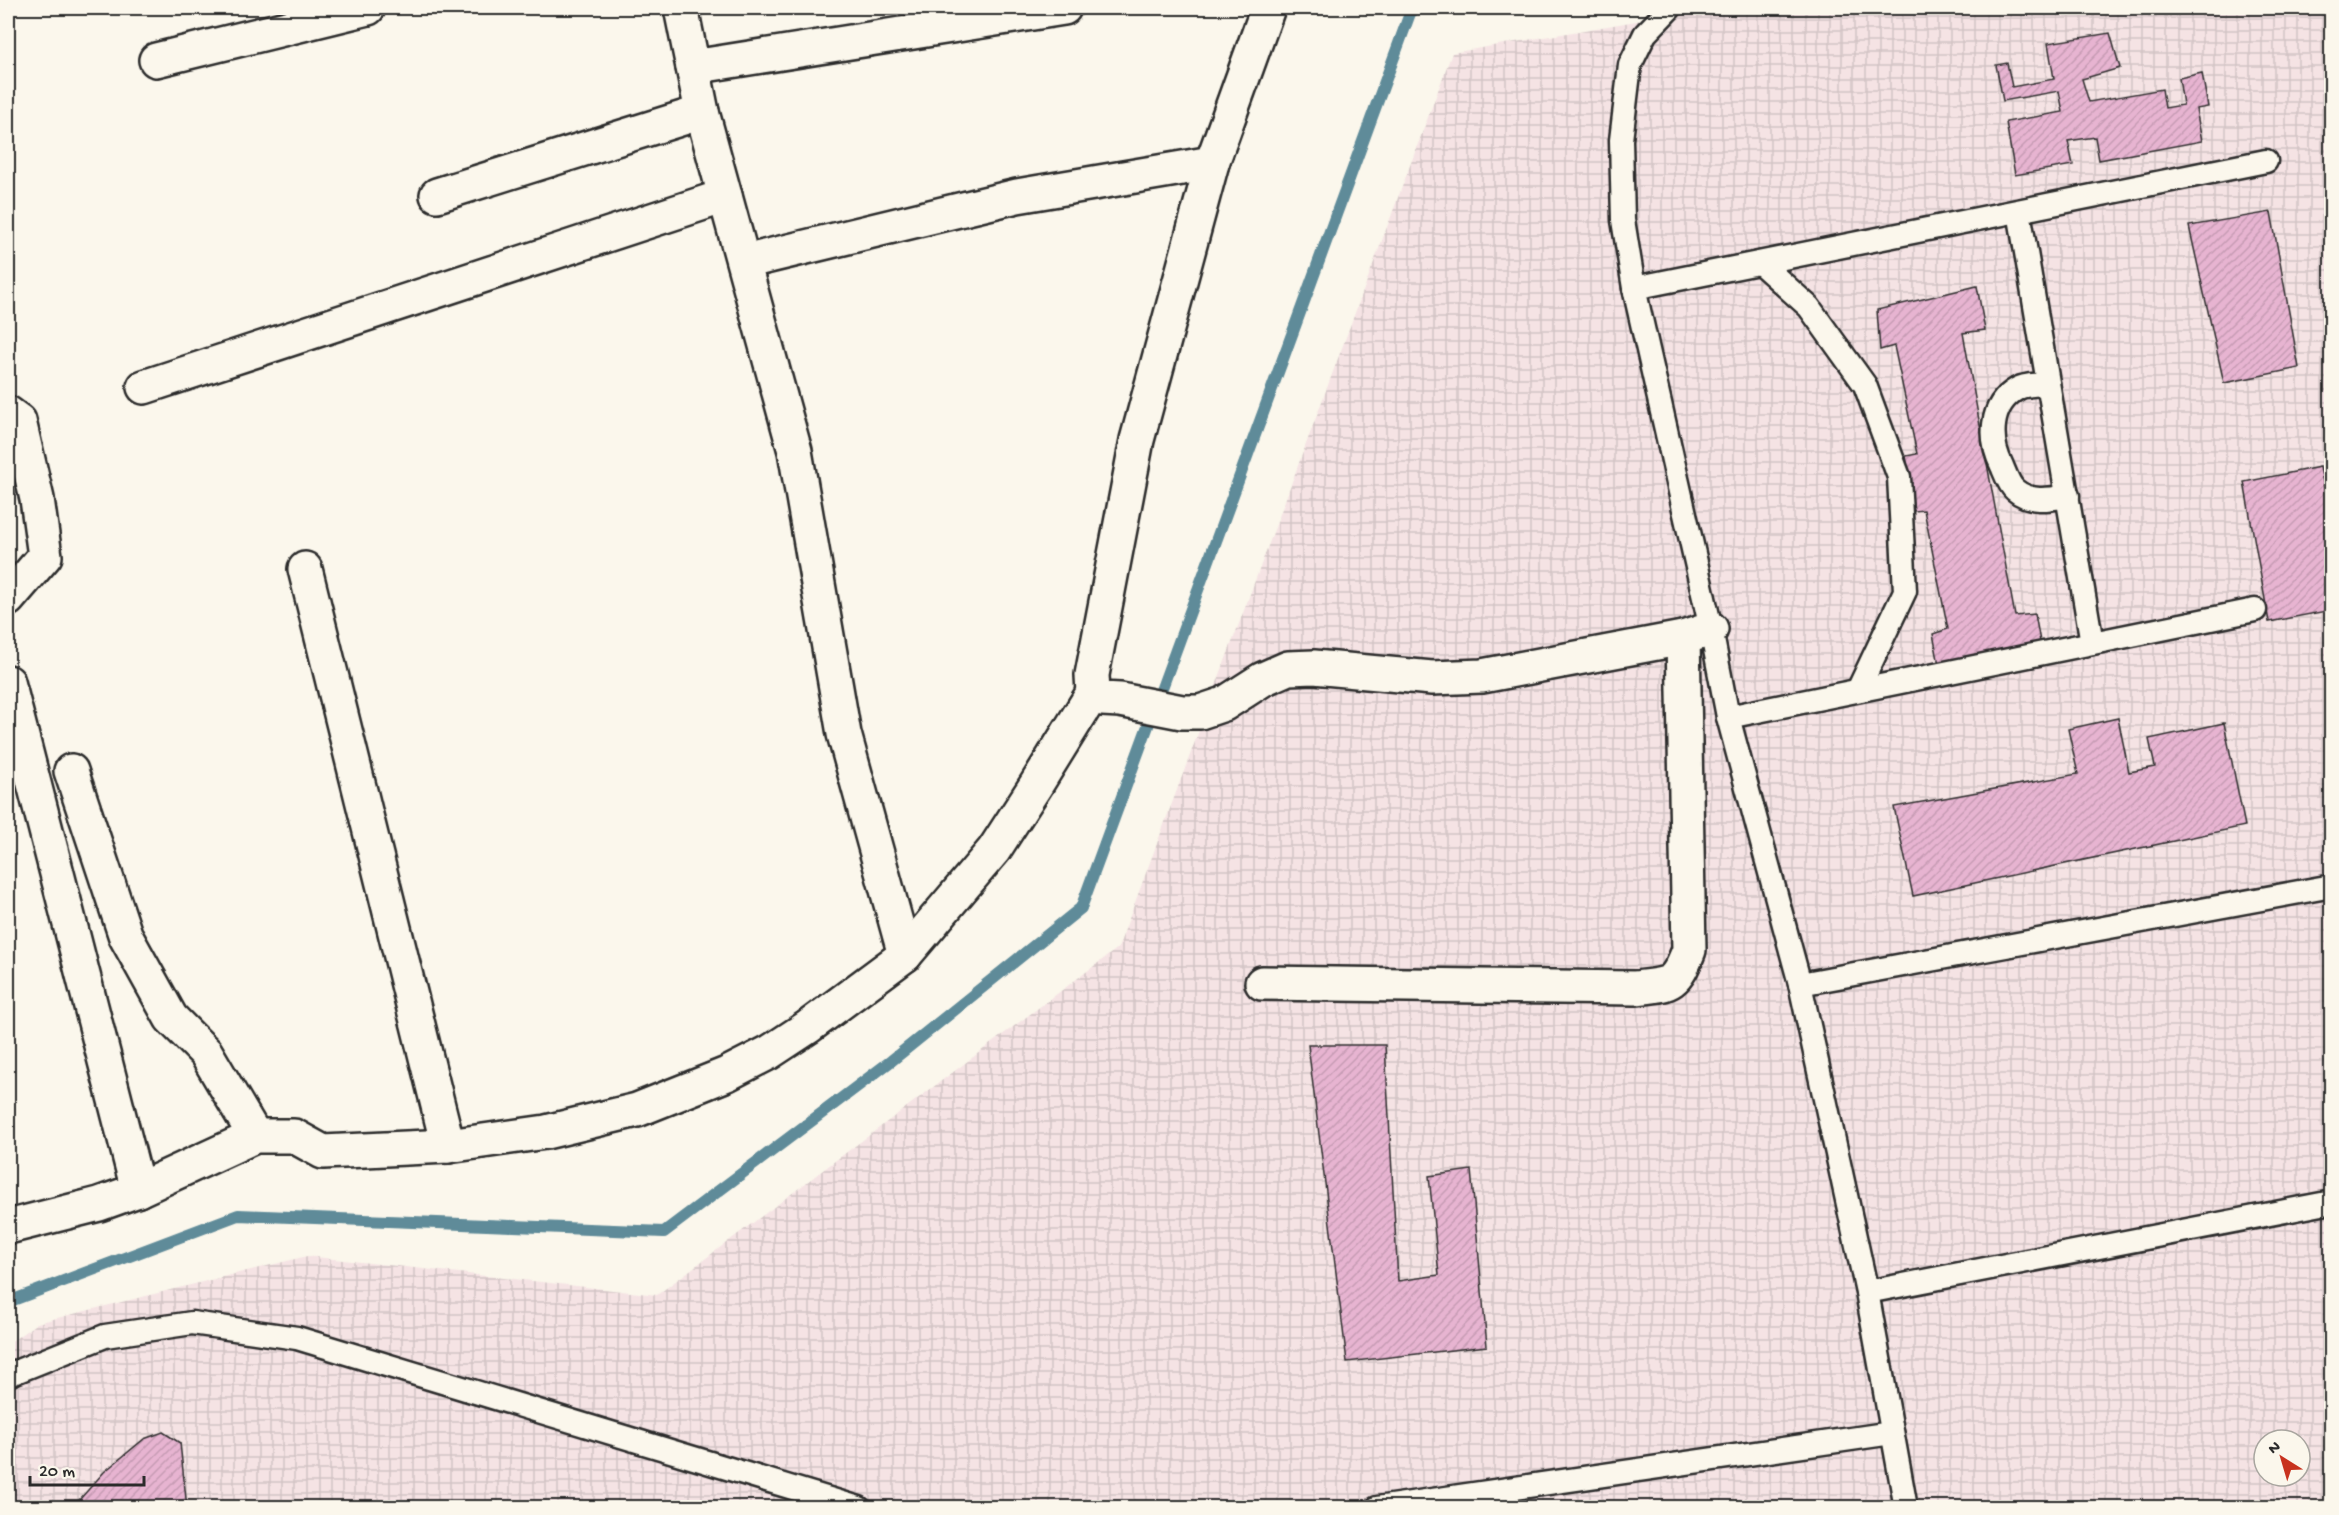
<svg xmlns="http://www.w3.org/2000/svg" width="2339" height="1515" viewBox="0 0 2339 1515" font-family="'Gochi Hand',sans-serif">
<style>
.industrial{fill:url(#industrial-grid);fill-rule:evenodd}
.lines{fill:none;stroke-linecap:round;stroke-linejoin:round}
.stream{stroke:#5f8b99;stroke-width:12}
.building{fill:url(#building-hatch);stroke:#2b2b2b;stroke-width:1.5}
.lane-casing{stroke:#2b2b2b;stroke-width:27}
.street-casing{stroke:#2b2b2b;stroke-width:38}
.lane{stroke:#fbf7ec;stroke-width:22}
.street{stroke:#fbf7ec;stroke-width:33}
</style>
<defs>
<pattern id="industrial-grid" width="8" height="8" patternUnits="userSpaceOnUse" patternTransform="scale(1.5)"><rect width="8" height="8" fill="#f5e3e4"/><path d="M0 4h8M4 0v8" fill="none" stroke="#d2c3c4"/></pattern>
<pattern id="building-hatch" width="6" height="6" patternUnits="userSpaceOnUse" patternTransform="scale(1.5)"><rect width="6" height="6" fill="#e7b4d1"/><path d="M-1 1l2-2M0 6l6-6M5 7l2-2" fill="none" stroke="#c69bb4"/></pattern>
</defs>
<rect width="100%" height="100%" fill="#fbf7ec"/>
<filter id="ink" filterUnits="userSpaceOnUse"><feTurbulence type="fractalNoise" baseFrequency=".0167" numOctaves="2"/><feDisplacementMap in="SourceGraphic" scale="12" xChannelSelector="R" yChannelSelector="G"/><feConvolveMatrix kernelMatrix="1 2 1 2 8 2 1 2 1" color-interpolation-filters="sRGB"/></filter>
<g filter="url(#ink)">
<path class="industrial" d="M1711,8h620v1499h-2323v-163l29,-21 270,-67 350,39 461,-347 334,-895zM2264,1440h36v36h-36z"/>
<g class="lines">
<polyline class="stream" points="8,1302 238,1215 664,1232 891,1061 1081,908 1412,8"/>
</g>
<g class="building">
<polygon points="2110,33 2120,68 2082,79 2089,102 2162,89 2165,108 2183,105 2179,78 2202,73 2208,107 2196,109 2202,141 2099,160 2095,137 2068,141 2073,165 2015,175 2006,122 2063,112 2059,91 2003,101 1996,65 2007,63 2012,87 2054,79 2048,43"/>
<polygon points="2271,212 2299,368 2224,383 2189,226"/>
<polygon points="1977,286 1985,330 1963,333 2015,616 2035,614 2041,647 1939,665 1933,634 1948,629 1924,510 1914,511 1906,456 1917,454 1894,346 1880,350 1877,310"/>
<polygon points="2320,467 2332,526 2332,610 2269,622 2244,482"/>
<polygon points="2118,718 2129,772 2155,767 2149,739 2224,723 2245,826 1913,896 1894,807 2078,774 2068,729"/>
<polygon points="1308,1045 1385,1045 1398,1281 1439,1275 1429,1176 1471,1170 1487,1346 1347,1362"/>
<polygon points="163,1432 180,1443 187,1508 72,1508 104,1472 144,1439"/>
</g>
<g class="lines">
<defs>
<g id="lane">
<polyline points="1670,8 1645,34 1630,65 1621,140 1623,220 1634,288 1711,629 1728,717 1800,984 1867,1292 1906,1508"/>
<polyline points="2019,211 2092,643"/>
<polyline points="1760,263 1809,307 1865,385 1899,477 1905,591 1858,690"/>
<polyline points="1634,288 2266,161"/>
<path d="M2048,384c-9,1 -23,0 -31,5 -28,16 -28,51 -15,77 3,7 7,19 13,24 15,13 35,9 53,6"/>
<polyline points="1728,717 2255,610"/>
<polyline points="1800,984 2332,886"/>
<polyline points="1867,1292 2332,1202"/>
<polyline points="8,1375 105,1336 192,1323 297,1338 859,1508"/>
<polyline points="1377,1508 1892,1433"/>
</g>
<g id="street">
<polyline points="681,8 702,112 795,451 844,734 905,955"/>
<polyline points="1268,8 1212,163 1137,440 1092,675 1093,693 1102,699 1120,700 1182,712 1200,712 1224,704 1263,679 1288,668 1314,667 1432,678 1482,676 1683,638 1711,629"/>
<polyline points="156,60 368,8"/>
<polyline points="693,67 1064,8"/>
<polyline points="437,195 702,112"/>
<polyline points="744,262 1017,196 1212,163"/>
<polyline points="144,387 725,196"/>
<polyline points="8,413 19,421 37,499 45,556 8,599"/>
<polyline points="305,569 448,1146"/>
<polyline points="8,682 138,1190"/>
<polyline points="71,771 126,937 171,1018 206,1053 255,1136"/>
<path d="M1262,983l373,5c36,-4 40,-2 54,-38l-6,-312"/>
<polyline points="8,1227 99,1204 138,1190 255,1136 294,1136 323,1152 448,1146 546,1132 637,1110 727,1074 770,1052 808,1027 905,955 994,850 1036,785 1093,693"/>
</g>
</defs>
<use href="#lane" class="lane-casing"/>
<use href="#street" class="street-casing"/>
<use href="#lane" class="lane"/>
<use href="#street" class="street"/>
</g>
</g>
<rect width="2339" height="1515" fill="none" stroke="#fbf7ec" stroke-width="30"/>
<rect x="15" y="15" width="2309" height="1485" fill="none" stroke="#2b2b2b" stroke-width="2" filter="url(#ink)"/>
<g transform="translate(2282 1458) rotate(323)"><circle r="28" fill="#fbf7ec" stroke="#a8a59f" stroke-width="1.5"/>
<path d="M0-4.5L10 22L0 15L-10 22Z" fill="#c8321e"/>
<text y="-9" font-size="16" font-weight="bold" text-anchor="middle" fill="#2b2b2b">N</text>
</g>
<path d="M30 1476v9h114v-9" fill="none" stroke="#2b2b2b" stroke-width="3"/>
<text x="39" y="1476" font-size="18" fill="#2b2b2b" stroke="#fbf7ec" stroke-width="4.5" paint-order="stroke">20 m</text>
</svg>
